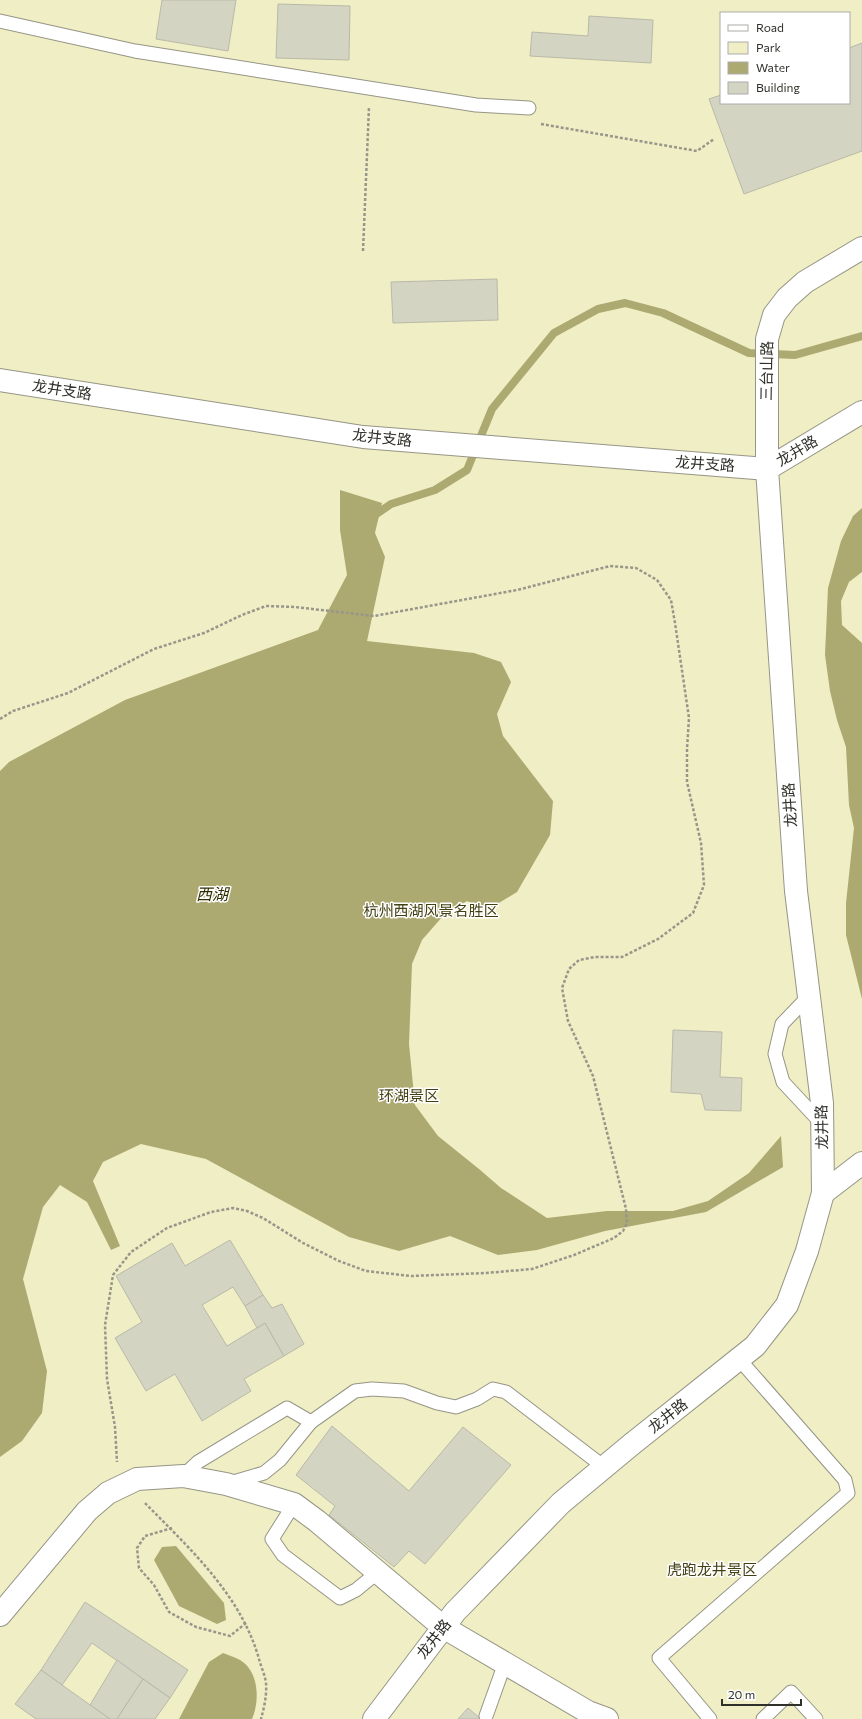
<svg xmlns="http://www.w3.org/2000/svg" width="862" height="1719" viewBox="0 0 862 1719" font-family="Commissioner,'Noto Sans SC',sans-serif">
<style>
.green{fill:#f0eec4;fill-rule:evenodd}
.water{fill:#aca971}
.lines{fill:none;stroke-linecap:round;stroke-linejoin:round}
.stream{stroke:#aca971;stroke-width:8}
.building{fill:#d4d4c3;stroke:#b9b9a9}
.lane-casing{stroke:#969586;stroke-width:15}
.street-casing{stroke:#969586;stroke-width:24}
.secondary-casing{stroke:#969586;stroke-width:24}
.path{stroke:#97968b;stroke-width:2.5;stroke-dasharray:3 2;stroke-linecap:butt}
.lane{stroke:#fff;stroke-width:13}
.street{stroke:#fff;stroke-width:22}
.secondary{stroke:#fff;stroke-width:22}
.labels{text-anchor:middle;stroke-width:3;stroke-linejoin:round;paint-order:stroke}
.street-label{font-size:15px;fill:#30302a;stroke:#fff}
.park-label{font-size:15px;fill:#434014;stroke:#fff}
.water-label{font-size:16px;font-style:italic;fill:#302d00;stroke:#fff}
</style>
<rect width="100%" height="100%" fill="#fbfae9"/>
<path class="green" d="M0,0h862v1719h-862zM721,13h128v90h-128z"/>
<g class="water">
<polygon points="340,490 382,503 375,533 385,557 367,641 474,653 501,662 511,682 497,714 503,736 553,801 550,835 517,892 487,910 467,901 443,916 422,940 412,964 409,1044 415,1105 438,1136 479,1169 501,1188 547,1218 607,1211 673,1211 708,1201 749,1173 781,1136 783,1167 706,1212 605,1231 537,1250 498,1255 450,1236 399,1251 349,1237 206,1159 141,1144 103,1162 93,1181 120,1246 111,1250 87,1202 60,1185 43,1207 23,1279 47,1371 42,1413 22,1441 0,1457 0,771 9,762 125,700 318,630 347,575 340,530"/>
<polygon points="862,508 862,572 849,582 841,601 842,625 862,643 862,999 846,935 846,903 854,828 849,805 846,747 837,720 830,691 825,655 828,588 841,541 853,516"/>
<polygon points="176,1546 224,1603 226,1620 217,1624 179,1606 154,1560 162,1547"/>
<path d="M223,1653c5,2 12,4 17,7 19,11 20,41 12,59h-73l30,-57z"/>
</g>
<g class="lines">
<polyline class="stream" points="373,519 375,515 391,504 435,490 467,470 492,409 554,333 598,309 625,303 663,313 749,353 795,355 862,336"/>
</g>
<g class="building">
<polygon points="162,0 236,0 228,51 156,39"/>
<polygon points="278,4 350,6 349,60 276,58"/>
<polygon points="589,16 653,20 651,63 530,56 532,32 588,36"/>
<polygon points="862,43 862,151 744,194 709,99 721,95 721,103 849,103 849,48"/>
<polygon points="497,279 498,320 393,323 391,282"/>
<polygon points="673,1030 722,1032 720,1077 742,1078 741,1111 705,1110 701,1094 671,1092"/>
<polygon points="230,1240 263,1295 245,1306 233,1287 202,1305 227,1346 265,1323 284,1356 244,1379 251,1391 202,1421 175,1374 146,1391 115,1338 142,1322 116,1276 172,1243 185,1266"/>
<polygon points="263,1295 272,1308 282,1304 304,1344 284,1356 265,1323 257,1328 245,1306"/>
<polygon points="332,1426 409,1491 463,1427 511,1465 425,1564 409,1551 394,1567 329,1515 335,1506 296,1475"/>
<polygon points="85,1602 188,1670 170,1698 92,1643 62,1685 41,1670"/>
<polygon points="117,1660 143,1679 117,1719 110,1719 90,1705"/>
<polygon points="41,1670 62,1685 110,1719 36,1719 15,1704"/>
<polygon points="143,1679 170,1698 155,1719 117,1719"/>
<polygon points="468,1708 481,1719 458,1719"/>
</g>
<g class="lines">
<defs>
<g id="lane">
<polyline points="0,21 135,51 476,105 529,108"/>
<polyline points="809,996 782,1024 775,1054 783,1082 823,1125"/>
<polyline points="183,1476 198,1462 287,1408 311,1422"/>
<polyline points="230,1483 264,1473 280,1460 311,1422 355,1391 372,1389 404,1391 437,1403 456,1407 477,1399 493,1389 506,1392 604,1467"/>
<polyline points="294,1504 272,1539 283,1555 340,1598 356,1590 378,1572"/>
<polyline points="486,1716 505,1663"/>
<polyline points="710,1719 659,1658 848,1493 845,1480 739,1359"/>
<polyline points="763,1719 791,1692 816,1719"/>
</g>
<g id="street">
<polyline points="823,1193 862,1163"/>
<polyline points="0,1615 87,1511 108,1493 137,1479 183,1476 226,1484 294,1504 317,1521 443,1627 588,1712 607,1719"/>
</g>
<g id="secondary">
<polyline points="0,380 363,437 767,469"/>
<polyline points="767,469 862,412"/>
<polyline points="374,1719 455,1612 561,1503 632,1444 755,1346 787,1305 807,1251 823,1193 822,1103 796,891 767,469 767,339 774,315 787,298 805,282 862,248"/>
</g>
</defs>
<use href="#lane" class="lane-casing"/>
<use href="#street" class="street-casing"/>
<use href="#secondary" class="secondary-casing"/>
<g class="path">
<polyline points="541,124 697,151 714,139"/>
<polyline points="363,251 369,107"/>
<polyline points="0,719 13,711 68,693 154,649 204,633 242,615 266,606 295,607 374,616 517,590 610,566 636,568 657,580 671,600 675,623 689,718 687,749 687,782 701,843 704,885 693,913 658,939 622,957 595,957 579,960 569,969 562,988 568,1021 593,1076 626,1209 627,1223 623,1231 614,1238 574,1255 532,1269 486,1273 411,1276 366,1271 339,1261 303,1243 263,1218 247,1211 233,1208 211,1212 167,1228 131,1252 113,1275 105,1325 107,1379 115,1427 117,1462"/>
<path d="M145,1503c45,46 96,92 114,156 2,8 6,16 7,24 1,12 -2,25 -5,36"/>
<polyline points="172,1528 145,1536 137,1548 139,1568 154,1585 169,1612 196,1627 230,1636 246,1623"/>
</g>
<use href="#lane" class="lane"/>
<use href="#street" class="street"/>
<use href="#secondary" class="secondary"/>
</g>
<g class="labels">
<g class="street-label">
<text transform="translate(767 371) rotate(-89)" y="5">三台山路</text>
<text transform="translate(62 390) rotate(9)" y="5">龙井支路</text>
<text transform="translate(382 438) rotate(6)" y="5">龙井支路</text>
<text transform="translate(797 451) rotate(-31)" y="5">龙井路</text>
<text transform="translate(705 464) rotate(4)" y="5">龙井支路</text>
<text transform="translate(790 805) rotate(-94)" y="5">龙井路</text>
<text transform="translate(822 1127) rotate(-91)" y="5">龙井路</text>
<text transform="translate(668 1416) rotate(-38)" y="5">龙井路</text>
<text transform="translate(434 1639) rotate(-52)" y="5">龙井路</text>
</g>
<g class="park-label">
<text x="431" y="916">杭州西湖风景名胜区</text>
<text x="409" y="1101">环湖景区</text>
<text x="712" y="1575">虎跑龙井景区</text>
</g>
<g class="water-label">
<text x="212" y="900">西湖</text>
</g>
</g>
<rect x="720" y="12" width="130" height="92" fill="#ffffff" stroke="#acacaa"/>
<rect x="728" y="25" width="20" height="6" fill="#ffffff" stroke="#acacaa"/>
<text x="756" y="32" font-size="12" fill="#30302a">Road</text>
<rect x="728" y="42" width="20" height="12" fill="#f0eec4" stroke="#acacaa"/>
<text x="756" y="52" font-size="12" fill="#30302a">Park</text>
<rect x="728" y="62" width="20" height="12" fill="#aca971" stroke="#acacaa"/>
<text x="756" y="72" font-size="12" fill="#30302a">Water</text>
<rect x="728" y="82" width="20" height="12" fill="#d4d4c3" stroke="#acacaa"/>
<text x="756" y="92" font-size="12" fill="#30302a">Building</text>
<path d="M722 1699v6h79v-6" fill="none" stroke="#30302a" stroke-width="2"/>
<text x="728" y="1699" font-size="12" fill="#30302a" stroke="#ffffff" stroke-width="3" paint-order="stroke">20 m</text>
</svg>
